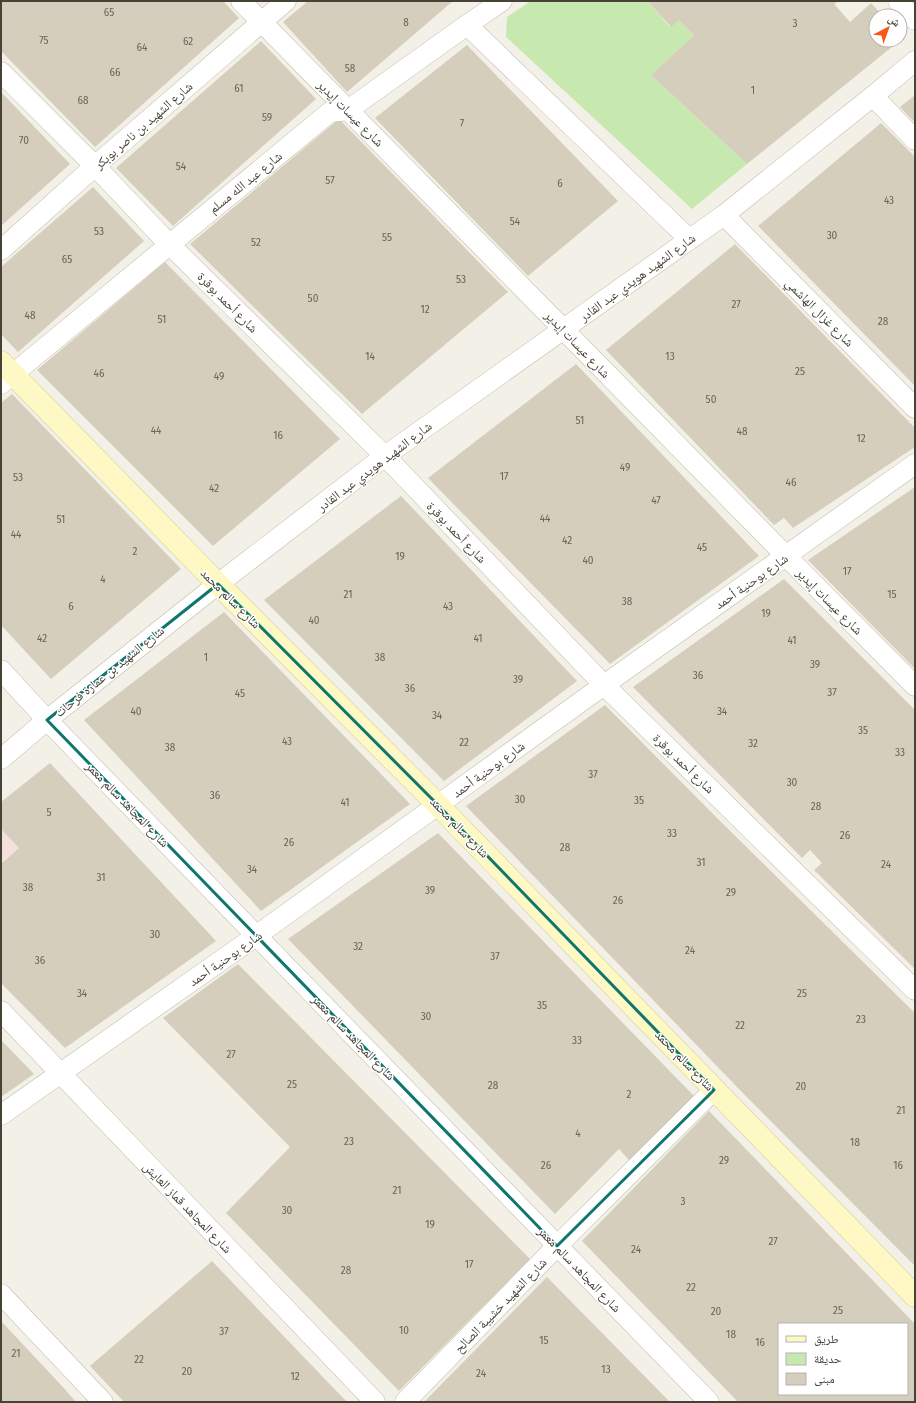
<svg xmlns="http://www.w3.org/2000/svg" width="916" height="1403" viewBox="0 0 916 1403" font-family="'Fira Sans Condensed','Noto Naskh Arabic',sans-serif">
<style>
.medical{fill:#f4e1da}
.green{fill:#c7e8af}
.building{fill:#d5cebc;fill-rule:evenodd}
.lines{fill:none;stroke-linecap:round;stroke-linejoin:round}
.street-casing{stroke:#bfbaa9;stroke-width:21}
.secondary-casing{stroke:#d3cb96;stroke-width:23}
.street{stroke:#fff;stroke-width:20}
.secondary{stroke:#fef8c5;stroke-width:22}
.marked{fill:none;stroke:#0f766e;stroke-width:3;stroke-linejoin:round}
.labels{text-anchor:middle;stroke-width:3;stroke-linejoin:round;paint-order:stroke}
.number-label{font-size:11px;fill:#6a6558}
.street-label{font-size:13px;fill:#464236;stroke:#fff}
</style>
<rect width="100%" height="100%" fill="#f3f1e7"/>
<polygon class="medical" points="1,829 19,848 1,864"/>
<polygon class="green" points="531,1 647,1 670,27 679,20 694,35 651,75 747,164 692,209 506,37 507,17"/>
<g class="building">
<polygon points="3,1 223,1 239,18 95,147 1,51 1,3"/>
<polygon points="308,1 453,1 347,92 283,22"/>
<polygon points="647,1 838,1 834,4 850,22 871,3 883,16 876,16 876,40 900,40 900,34 903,38 747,164 651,75 694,35 679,20 671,27"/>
<polygon points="261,41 316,99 173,226 116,168"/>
<polygon points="467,45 618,201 528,276 375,118"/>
<polygon points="1,92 70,164 1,226"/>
<polygon points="915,95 915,123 900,107"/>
<polygon points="339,119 508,292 362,414 190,244"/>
<polygon points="881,123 915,157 915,386 758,226"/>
<polygon points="93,187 144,241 18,352 1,334 1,267"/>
<polygon points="735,244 915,428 915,447 793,528 784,518 774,525 606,350"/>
<polygon points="165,262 340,439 213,546 37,370"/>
<polygon points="576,364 759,556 610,664 428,478"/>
<polygon points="12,394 181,569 51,679 1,625 1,403"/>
<polygon points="915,487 915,669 808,560"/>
<polygon points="401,496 577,681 444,781 264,600"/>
<polygon points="784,579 915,710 915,969 814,870 822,863 810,850 802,858 633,687"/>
<polygon points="224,612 410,804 261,911 84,720"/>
<polygon points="605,705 718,819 915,1013 915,1266 738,1088 466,806"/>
<polygon points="50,763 216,941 65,1048 1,983 1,864 19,848 1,829 1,802"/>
<polygon points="438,833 694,1096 630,1161 619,1149 555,1214 288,939"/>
<polygon points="238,964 530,1259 399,1391 226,1213 290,1147 163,1018"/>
<polygon points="1,1040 34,1074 1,1097"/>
<path d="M709,1111l206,213v78h-177l-156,-161zM779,1324h128v70h-128z"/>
<polygon points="212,1261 296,1349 347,1402 124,1402 90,1366"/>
<polygon points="547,1277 670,1402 424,1402 482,1343"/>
<polygon points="1,1321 61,1385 76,1402 1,1402"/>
</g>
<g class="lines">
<defs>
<g id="street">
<polyline points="241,1 786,556 915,686"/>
<polyline points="898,1 915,20"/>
<polyline points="467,25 689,239"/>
<polyline points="1,72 95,166 169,244 385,456 604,685 915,990"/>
<polyline points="873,96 915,140"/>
<polyline points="724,215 915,408"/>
<polyline points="1,250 95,166 286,1"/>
<polyline points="1,384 330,112 348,110 467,25 502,1"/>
<polyline points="1,670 47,720 709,1402"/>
<polyline points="1,759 47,720 218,584 385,456 724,215 873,96 915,61"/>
<polyline points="1,1011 375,1402"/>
<polyline points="1,1115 256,936 604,685 915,464"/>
<polyline points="1,1294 103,1402"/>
<polyline points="405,1402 557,1246 714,1090"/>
</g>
<polyline id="secondary" points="1,362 218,584 438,805 915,1296"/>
</defs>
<use href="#street" class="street-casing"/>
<use href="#secondary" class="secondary-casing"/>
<use href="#street" class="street"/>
<use href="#secondary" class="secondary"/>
</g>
<path class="marked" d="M218,584l220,221 276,285 -157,156 -510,-526z"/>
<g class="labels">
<g class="number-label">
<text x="109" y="16">65</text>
<text x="406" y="26">8</text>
<text x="795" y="27">3</text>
<text x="44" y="44">75</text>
<text x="188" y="45">62</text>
<text x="142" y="51">64</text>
<text x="350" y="72">58</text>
<text x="115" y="76">66</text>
<text x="239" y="92">61</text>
<text x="753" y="94">1</text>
<text x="83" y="104">68</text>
<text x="267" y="121">59</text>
<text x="462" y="127">7</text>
<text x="24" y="144">70</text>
<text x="181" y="170">54</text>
<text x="330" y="184">57</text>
<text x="560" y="187">6</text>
<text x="889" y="204">43</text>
<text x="515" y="225">54</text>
<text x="99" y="235">53</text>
<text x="832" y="239">30</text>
<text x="387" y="241">55</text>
<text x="256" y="246">52</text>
<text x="67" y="263">65</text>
<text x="461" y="283">53</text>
<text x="313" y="302">50</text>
<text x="736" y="308">27</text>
<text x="425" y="313">12</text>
<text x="30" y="319">48</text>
<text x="162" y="323">51</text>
<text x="883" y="325">28</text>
<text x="370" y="360">14</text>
<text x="670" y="360">13</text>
<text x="800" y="375">25</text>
<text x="99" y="377">46</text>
<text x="219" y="380">49</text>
<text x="711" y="403">50</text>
<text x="580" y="424">51</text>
<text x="156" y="434">44</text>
<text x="742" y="435">48</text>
<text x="278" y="439">16</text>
<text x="861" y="442">12</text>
<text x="625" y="471">49</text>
<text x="504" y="480">17</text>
<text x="18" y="481">53</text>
<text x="791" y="486">46</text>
<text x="214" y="492">42</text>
<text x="656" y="504">47</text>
<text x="545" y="522">44</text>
<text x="61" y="523">51</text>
<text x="16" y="538">44</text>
<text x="567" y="544">42</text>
<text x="702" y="551">45</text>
<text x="135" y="555">2</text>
<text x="400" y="560">19</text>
<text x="588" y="564">40</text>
<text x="847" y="575">17</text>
<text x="103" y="583">4</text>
<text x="348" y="598">21</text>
<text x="892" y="598">15</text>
<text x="627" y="605">38</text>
<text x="71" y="610">6</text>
<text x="448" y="610">43</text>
<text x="766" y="617">19</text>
<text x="314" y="624">40</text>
<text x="42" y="642">42</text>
<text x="478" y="642">41</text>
<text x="792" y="644">41</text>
<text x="206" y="661">1</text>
<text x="380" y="661">38</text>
<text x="815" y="668">39</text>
<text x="698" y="679">36</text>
<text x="518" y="683">39</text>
<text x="410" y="692">36</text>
<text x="832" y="696">37</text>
<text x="240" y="697">45</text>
<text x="136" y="715">40</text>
<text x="722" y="715">34</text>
<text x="437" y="719">34</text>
<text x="863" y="734">35</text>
<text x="287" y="745">43</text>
<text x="464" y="746">22</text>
<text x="753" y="747">32</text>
<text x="170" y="751">38</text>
<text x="900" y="756">33</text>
<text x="593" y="778">37</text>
<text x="792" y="786">30</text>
<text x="215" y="799">36</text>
<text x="520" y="803">30</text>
<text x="639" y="804">35</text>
<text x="345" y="806">41</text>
<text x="816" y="810">28</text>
<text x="49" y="816">5</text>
<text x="672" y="837">33</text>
<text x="845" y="839">26</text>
<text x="289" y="846">26</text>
<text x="565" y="851">28</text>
<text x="701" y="866">31</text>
<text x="886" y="868">24</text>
<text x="252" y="873">34</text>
<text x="101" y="881">31</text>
<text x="28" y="891">38</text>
<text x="430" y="894">39</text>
<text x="731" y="896">29</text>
<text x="618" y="904">26</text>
<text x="155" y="938">30</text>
<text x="358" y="950">32</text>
<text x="690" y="954">24</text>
<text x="495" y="960">37</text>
<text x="40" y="964">36</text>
<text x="82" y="997">34</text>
<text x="802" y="997">25</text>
<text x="542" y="1009">35</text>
<text x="426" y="1020">30</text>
<text x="861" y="1023">23</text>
<text x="740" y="1029">22</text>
<text x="577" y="1044">33</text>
<text x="231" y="1058">27</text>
<text x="292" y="1088">25</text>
<text x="493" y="1089">28</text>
<text x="801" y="1090">20</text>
<text x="629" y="1098">2</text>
<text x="901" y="1114">21</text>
<text x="578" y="1137">4</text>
<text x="349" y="1145">23</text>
<text x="855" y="1146">18</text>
<text x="724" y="1164">29</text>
<text x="546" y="1169">26</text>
<text x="898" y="1169">16</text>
<text x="397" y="1194">21</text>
<text x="683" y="1205">3</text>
<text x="287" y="1214">30</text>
<text x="430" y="1228">19</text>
<text x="773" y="1245">27</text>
<text x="636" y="1253">24</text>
<text x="469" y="1268">17</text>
<text x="346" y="1274">28</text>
<text x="691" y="1291">22</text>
<text x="838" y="1314">25</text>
<text x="716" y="1315">20</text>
<text x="404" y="1334">10</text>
<text x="224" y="1335">37</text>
<text x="731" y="1338">18</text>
<text x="544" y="1344">15</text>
<text x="760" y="1346">16</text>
<text x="16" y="1357">21</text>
<text x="139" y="1363">22</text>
<text x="606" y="1373">13</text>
<text x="187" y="1375">20</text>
<text x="481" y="1377">24</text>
<text x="295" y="1380">12</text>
</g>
<g class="street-label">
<text transform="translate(351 113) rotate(45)" y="5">شارع عيسات إيدير</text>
<text transform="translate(143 125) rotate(-41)" y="5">شارع الشهيد بن ناصر بوبكر</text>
<text transform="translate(245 182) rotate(-39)" y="5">شارع عبد الله مسلم</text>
<text transform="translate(637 277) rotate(-36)" y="5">شارع الشهيد هويدي عبد القادر</text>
<text transform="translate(228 302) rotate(45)" y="5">شارع أحمد بوقرة</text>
<text transform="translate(820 312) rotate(45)" y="5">شارع غزال الهاشمي</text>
<text transform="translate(578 344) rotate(46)" y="5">شارع عيسات إيدير</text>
<text transform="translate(374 466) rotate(-37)" y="5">شارع الشهيد هويدي عبد القادر</text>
<text transform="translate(457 532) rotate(46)" y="5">شارع أحمد بوقرة</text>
<text transform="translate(751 581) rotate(-35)" y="5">شارع بوحنية أحمد</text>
<text transform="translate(231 598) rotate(45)" y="5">شارع سالم محمد</text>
<text transform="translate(830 601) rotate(45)" y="5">شارع عيسات إيدير</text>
<text transform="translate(109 671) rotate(-39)" y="5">شارع الشهيد بن عمارة فرحات</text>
<text transform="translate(684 763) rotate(44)" y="5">شارع أحمد بوقرة</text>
<text transform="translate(488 769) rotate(-36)" y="5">شارع بوحنية أحمد</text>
<text transform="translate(128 804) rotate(46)" y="5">شارع المجاهد سالم معمر</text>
<text transform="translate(460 827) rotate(46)" y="5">شارع سالم محمد</text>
<text transform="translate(225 958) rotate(-35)" y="5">شارع بوحنية أحمد</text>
<text transform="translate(354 1037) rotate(46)" y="5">شارع المجاهد سالم معمر</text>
<text transform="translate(685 1060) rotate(46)" y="5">شارع سالم محمد</text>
<text transform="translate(188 1207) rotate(46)" y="5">شارع المجاهد قماز العايش</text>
<text transform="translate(580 1269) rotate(46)" y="5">شارع المجاهد سالم معمر</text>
<text transform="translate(500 1305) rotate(-46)" y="5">شارع الشهيد خشيبة الصالح</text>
</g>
</g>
<rect width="916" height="1403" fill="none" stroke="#464236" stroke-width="4"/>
<rect x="778" y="1323" width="130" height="72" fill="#ffffff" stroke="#b5b3af"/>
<rect x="786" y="1336" width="20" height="6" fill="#fef8c5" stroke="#b5b3af"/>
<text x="814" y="1343" font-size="12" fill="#464236">طريق</text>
<rect x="786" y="1353" width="20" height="12" fill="#c7e8af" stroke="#b5b3af"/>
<text x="814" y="1363" font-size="12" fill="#464236">حديقة</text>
<rect x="786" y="1373" width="20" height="12" fill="#d5cebc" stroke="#b5b3af"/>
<text x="814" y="1383" font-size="12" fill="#464236">مبنى</text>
<g transform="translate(888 28) rotate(41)"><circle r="19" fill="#ffffff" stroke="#b5b3af"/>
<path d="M0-3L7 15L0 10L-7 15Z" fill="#fa5717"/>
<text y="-6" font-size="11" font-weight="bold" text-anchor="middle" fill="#464236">ش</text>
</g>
</svg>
